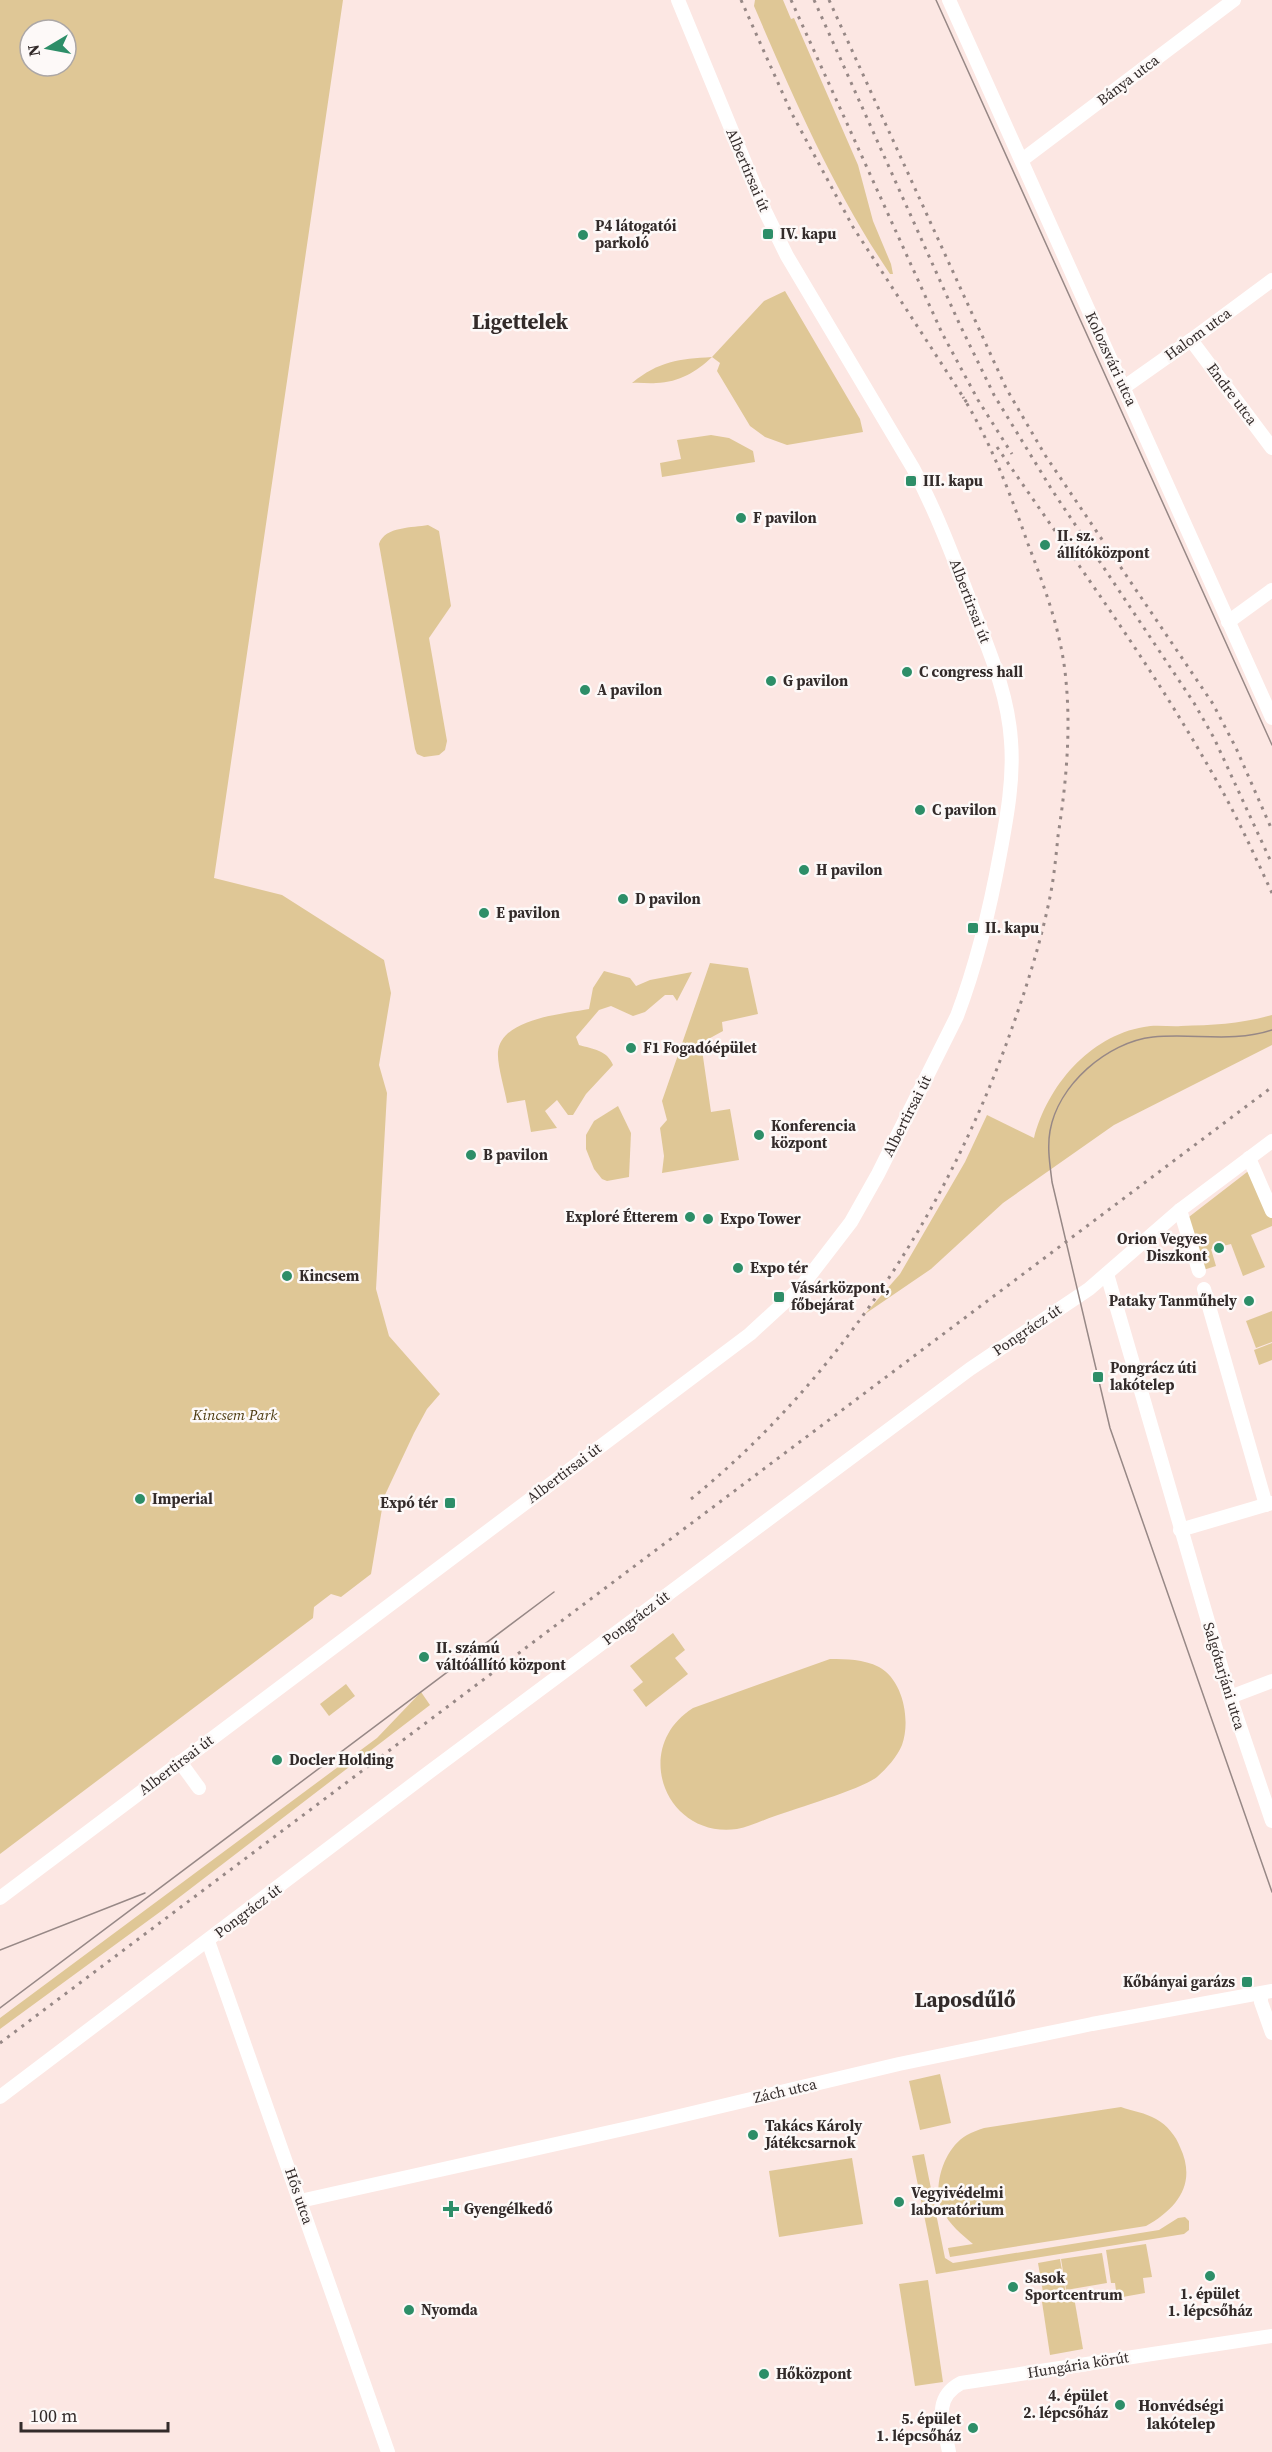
<svg xmlns="http://www.w3.org/2000/svg" width="1272" height="2452" viewBox="0 0 1272 2452" font-family="'Source Serif 4',serif">
<style>
.green{fill:#dfc796;fill-rule:evenodd}
.lines{fill:none;stroke-linecap:round;stroke-linejoin:round}
.minor{stroke:#fff;stroke-width:14}
.tram{stroke:#978886;stroke-width:1.5}
.rail{stroke:#978886;stroke-width:3;stroke-dasharray:3 6;stroke-linecap:butt}
.poi-dot{fill:#2d8e68;stroke:#fdf9f8;stroke-width:2}
.labels{text-anchor:middle;stroke-width:5;stroke-linejoin:round;paint-order:stroke}
.street-label{font-size:15px;fill:#332b2a;stroke:#fdf9f8}
.poi-label{font-size:15px;font-weight:bold;fill:#332b2a;stroke:#fdf9f8;text-anchor:start}
.park-label{font-size:15px;font-style:italic;fill:#4d3b11;stroke:#fdf9f8}
.neighbourhood-label{font-size:16px;font-weight:bold;fill:#332b2a;stroke:#fdf9f8}
.district-label{font-size:21px;font-weight:bold;fill:#332b2a;stroke:#fdf9f8}
</style>
<rect width="100%" height="100%" fill="#fce7e3"/>
<g class="green">
<path d="M0,0h343l-129,878 68,17 102,65 7,33 -12,72 8,28 -11,196 13,47 51,58 -13,15 -13,24 -30,64 -13,77 -30,23 -10,-3 -17,13 -1,11 -313,236zM30,30h36v36h-36z"/>
<path d="M755,0h28l8,19 3,-1 64,147 15,56 18,43 2,10h-3c-56,-83 -97,-177 -136,-268z"/>
<path d="M785,291l75,128 3,13 -76,13 -22,-8 -15,-11 -33,-55 3,-8 -8,-6c-16,15 -32,25 -56,26 -8,1 -16,-1 -24,0 27,-22 47,-24 80,-26l52,-56z"/>
<polygon points="711,435 729,438 753,451 755,462 662,477 660,463 681,459 677,440"/>
<path d="M428,525l11,6 12,75 -22,32 18,103 -2,9 -6,5 -15,2 -7,-3 -2,-5 -36,-205c6,-18 34,-16 49,-19z"/>
<polygon points="710,963 748,968 758,1014 722,1022 723,1031 701,1043 711,1112 730,1109 739,1160 662,1173 664,1156 660,1128 667,1120 662,1101"/>
<path d="M604,971l26,7 6,8 14,-6 42,-8 -15,29 -4,-6h-8l-20,17 -12,4 -22,-10 -12,4 -23,27 3,8c14,4 28,5 34,20l-27,29 -13,21h-5l-11,-15 -12,11 12,17 -26,4 -6,-32 -18,3c-2,-13 -10,-38 -9,-51 3,-34 66,-38 91,-43l4,-21z"/>
<path d="M1272,1015v30l-158,80 -111,78 -72,66 -66,45 35,-40 65,-112 22,-47 47,23c13,-51 55,-102 110,-111 12,-3 25,0 37,-1 33,-1 59,-2 91,-11z"/>
<polygon points="618,1106 631,1133 629,1177 607,1181 602,1179 594,1169 586,1149 586,1135 594,1121"/>
<polygon points="1251,1169 1272,1218 1272,1226 1251,1235 1265,1267 1243,1276 1231,1244 1211,1249 1216,1266 1200,1271 1185,1220"/>
<polygon points="1272,1311 1272,1342 1256,1348 1246,1321"/>
<polygon points="1272,1343 1272,1360 1259,1365 1254,1350"/>
<polygon points="673,1633 685,1650 675,1658 688,1674 646,1707 633,1690 643,1682 630,1666"/>
<path d="M830,1659c17,0 33,0 49,8 24,13 32,53 23,78 -5,12 -15,23 -25,32 -15,12 -80,31 -102,39 -12,4 -26,11 -38,13 -71,10 -107,-81 -44,-121z"/>
<polygon points="346,1684 355,1696 329,1716 320,1704"/>
<polygon points="421,1692 430,1705 164,1909 0,2029 0,2018 377,1738"/>
<polygon points="940,2074 951,2123 920,2130 909,2081"/>
<path d="M1121,2107c11,4 25,6 35,12 11,6 20,17 24,28 17,36 -2,61 -34,79l-196,31 -2,-9 25,-4c-11,-9 -24,-20 -31,-34 -10,-24 2,-62 25,-75 5,-3 11,-5 17,-7z"/>
<polygon points="924,2154 945,2258 953,2263 1159,2230 1178,2218 1185,2217 1189,2221 1189,2230 1184,2234 936,2274 912,2156"/>
<polygon points="852,2158 863,2224 779,2237 769,2171"/>
<polygon points="1146,2244 1152,2277 1143,2278 1145,2293 1117,2298 1115,2283 1111,2283 1106,2250"/>
<polygon points="1102,2253 1107,2283 1066,2290 1061,2259"/>
<polygon points="1060,2259 1066,2294 1044,2298 1038,2263"/>
<polygon points="928,2280 943,2382 915,2386 899,2284"/>
<polygon points="1074,2297 1083,2349 1050,2355 1042,2302"/>
</g>
<g class="lines">
<g class="minor">
<polyline points="949,0 1272,718"/>
<polyline points="1022,160 1234,0"/>
<polyline points="1191,340 1272,448"/>
<polyline points="1123,388 1191,340 1272,280"/>
<polyline points="1228,622 1272,590"/>
<polyline points="1249,1158 1272,1211"/>
<polyline points="1180,1210 1199,1271"/>
<polyline points="1107,1274 1230,1697 1272,1821"/>
<polyline points="1204,1289 1266,1505"/>
<polyline points="1180,1530 1272,1503"/>
<polyline points="1230,1697 1272,1681"/>
<polyline points="180,1762 199,1788"/>
<path d="M0,1898l750,-564 51,-47 50,-65 27,-48 79,-158c20,-53 33,-107 43,-162 7,-37 14,-76 11,-113 -3,-48 -22,-90 -39,-135 -18,-47 -35,-93 -59,-138l-126,-212 -22,-45 -87,-211"/>
<polyline points="208,1941 388,2452"/>
<polyline points="1261,1994 1261,2002 1272,2033"/>
<polyline points="0,2097 428,1773 970,1369 1089,1289 1180,1210 1272,1141"/>
<polyline points="300,2201 646,2124 899,2064 1092,2024 1272,1991"/>
<path d="M949,2452c-5,-27 -18,-53 12,-69l311,-47"/>
</g>
<g class="tram">
<polyline points="936,0 1272,745"/>
<path d="M1272,1030c-39,13 -79,3 -119,7 -46,5 -95,48 -103,94 -3,17 0,34 2,51l58,246 162,464"/>
<polyline points="0,1950 145,1893"/>
<polyline points="0,2008 554,1592"/>
</g>
<g class="rail">
<polyline points="741,0 791,112 853,227 967,403"/>
<polyline points="791,0 942,333 978,400 1012,454"/>
<polyline points="814,0 959,323 994,395 1052,490 1194,703 1214,738 1272,864"/>
<polyline points="829,0 1006,388 1045,455 1213,704 1236,748 1272,830"/>
<path d="M997,447c73,107 150,211 214,324 23,39 42,81 61,122"/>
<path d="M691,1499c149,-121 258,-291 321,-471 15,-42 29,-87 38,-131 4,-20 6,-41 8,-61 8,-52 13,-103 8,-155 -4,-47 -21,-93 -38,-137 -18,-51 -37,-101 -65,-147"/>
<polyline points="0,2043 1272,1087"/>
</g>
</g>
<g class="poi-dot">
<rect x="762" y="228" width="12" height="12" rx="3"/>
<circle cx="583" cy="235" r="6"/>
<rect x="905" y="475" width="12" height="12" rx="3"/>
<circle cx="741" cy="518" r="6"/>
<circle cx="1045" cy="545" r="6"/>
<circle cx="907" cy="672" r="6"/>
<circle cx="771" cy="681" r="6"/>
<circle cx="585" cy="690" r="6"/>
<circle cx="920" cy="810" r="6"/>
<circle cx="804" cy="870" r="6"/>
<circle cx="623" cy="899" r="6"/>
<circle cx="484" cy="913" r="6"/>
<rect x="967" y="922" width="12" height="12" rx="3"/>
<circle cx="631" cy="1048" r="6"/>
<circle cx="759" cy="1135" r="6"/>
<circle cx="471" cy="1155" r="6"/>
<circle cx="690" cy="1217" r="6"/>
<circle cx="708" cy="1219" r="6"/>
<circle cx="1219" cy="1248" r="6"/>
<circle cx="738" cy="1268" r="6"/>
<circle cx="287" cy="1276" r="6"/>
<rect x="773" y="1291" width="12" height="12" rx="3"/>
<circle cx="1249" cy="1301" r="6"/>
<rect x="1092" y="1371" width="12" height="12" rx="3"/>
<circle cx="140" cy="1499" r="6"/>
<rect x="444" y="1497" width="12" height="12" rx="3"/>
<circle cx="424" cy="1657" r="6"/>
<circle cx="277" cy="1760" r="6"/>
<rect x="1241" y="1976" width="12" height="12" rx="3"/>
<circle cx="753" cy="2135" r="6"/>
<circle cx="899" cy="2202" r="6"/>
<path d="M448 2200h6v6h6v6h-6v6h-6v-6h-6v-6h6z"/>
<circle cx="1210" cy="2276" r="6"/>
<circle cx="1013" cy="2287" r="6"/>
<circle cx="409" cy="2310" r="6"/>
<circle cx="764" cy="2374" r="6"/>
<circle cx="1120" cy="2405" r="6"/>
<circle cx="973" cy="2428" r="6"/>
</g>
<g class="labels">
<g class="street-label">
<text transform="translate(1128 80) rotate(-37)" y="5">Bánya utca</text>
<text transform="translate(748 170) rotate(67)" y="5">Albertirsai út</text>
<text transform="translate(1198 334) rotate(-36)" y="5">Halom utca</text>
<text transform="translate(1111 359) rotate(65)" y="5">Kolozsvári utca</text>
<text transform="translate(1232 394) rotate(53)" y="5">Endre utca</text>
<text transform="translate(970 601) rotate(69)" y="5">Albertirsai út</text>
<text transform="translate(907 1116) rotate(-63)" y="5">Albertirsai út</text>
<text transform="translate(1027 1330) rotate(-34)" y="5">Pongrácz út</text>
<text transform="translate(564 1473) rotate(-37)" y="5">Albertirsai út</text>
<text transform="translate(636 1618) rotate(-37)" y="5">Pongrácz út</text>
<text transform="translate(1224 1676) rotate(73)" y="5">Salgótarjáni utca</text>
<text transform="translate(176 1765) rotate(-37)" y="5">Albertirsai út</text>
<text transform="translate(248 1911) rotate(-37)" y="5">Pongrácz út</text>
<text transform="translate(785 2091) rotate(-13)" y="5">Zách utca</text>
<text transform="translate(299 2196) rotate(71)" y="5">Hős utca</text>
<text transform="translate(1078 2365) rotate(-9)" y="5">Hungária körút</text>
</g>
<g class="poi-label">
<text x="595" y="231">P4 látogatói<tspan x="595" dy="17">parkoló</tspan></text>
<text x="780" y="239">IV. kapu</text>
<text x="923" y="486">III. kapu</text>
<text x="753" y="523">F pavilon</text>
<text x="1057" y="541">II. sz.<tspan x="1057" dy="17">állítóközpont</tspan></text>
<text x="919" y="677">C congress hall</text>
<text x="783" y="686">G pavilon</text>
<text x="597" y="695">A pavilon</text>
<text x="932" y="815">C pavilon</text>
<text x="816" y="875">H pavilon</text>
<text x="635" y="904">D pavilon</text>
<text x="496" y="918">E pavilon</text>
<text x="985" y="933">II. kapu</text>
<text x="643" y="1053">F1 Fogadóépület</text>
<text x="771" y="1131">Konferencia<tspan x="771" dy="17">központ</tspan></text>
<text x="483" y="1160">B pavilon</text>
<text x="678" y="1222" text-anchor="end">Exploré Étterem</text>
<text x="720" y="1224">Expo Tower</text>
<text x="1207" y="1244" text-anchor="end">Orion Vegyes<tspan x="1207" dy="17">Diszkont</tspan></text>
<text x="750" y="1273">Expo tér</text>
<text x="299" y="1281">Kincsem</text>
<text x="791" y="1293">Vásárközpont,<tspan x="791" dy="17">főbejárat</tspan></text>
<text x="1237" y="1306" text-anchor="end">Pataky Tanműhely</text>
<text x="1110" y="1373">Pongrácz úti<tspan x="1110" dy="17">lakótelep</tspan></text>
<text x="152" y="1504">Imperial</text>
<text x="438" y="1508" text-anchor="end">Expó tér</text>
<text x="436" y="1653">II. számú<tspan x="436" dy="17">váltóállító központ</tspan></text>
<text x="289" y="1765">Docler Holding</text>
<text x="1235" y="1987" text-anchor="end">Kőbányai garázs</text>
<text x="765" y="2131">Takács Károly<tspan x="765" dy="17">Játékcsarnok</tspan></text>
<text x="911" y="2198">Vegyivédelmi<tspan x="911" dy="17">laboratórium</tspan></text>
<text x="464" y="2214">Gyengélkedő</text>
<text x="1025" y="2283">Sasok<tspan x="1025" dy="17">Sportcentrum</tspan></text>
<text x="1210" y="2299" text-anchor="middle">1. épület<tspan x="1210" dy="17">1. lépcsőház</tspan></text>
<text x="421" y="2315">Nyomda</text>
<text x="776" y="2379">Hőközpont</text>
<text x="1108" y="2401" text-anchor="end">4. épület<tspan x="1108" dy="17">2. lépcsőház</tspan></text>
<text x="961" y="2424" text-anchor="end">5. épület<tspan x="961" dy="17">1. lépcsőház</tspan></text>
</g>
<g class="park-label">
<text x="235" y="1420">Kincsem Park</text>
</g>
<g class="neighbourhood-label">
<text x="1181" y="2411">Honvédségi<tspan x="1181" dy="18">lakótelep</tspan></text>
</g>
<g class="district-label">
<text x="520" y="329">Ligettelek</text>
<text x="965" y="2007">Laposdűlő</text>
</g>
</g>
<g transform="translate(48 48) rotate(260)"><circle r="28" fill="#fdf9f8" stroke="#aca7a6" stroke-width="1.5"/>
<path d="M0-4.5L10 22L0 15L-10 22Z" fill="#2d8e68"/>
<text y="-9" font-size="16" font-weight="bold" text-anchor="middle" fill="#332b2a">N</text>
</g>
<path d="M21 2422v9h147v-9" fill="none" stroke="#332b2a" stroke-width="3"/>
<text x="30" y="2422" font-size="18" fill="#332b2a" stroke="#fdf9f8" stroke-width="4.5" paint-order="stroke">100 m</text>
</svg>
